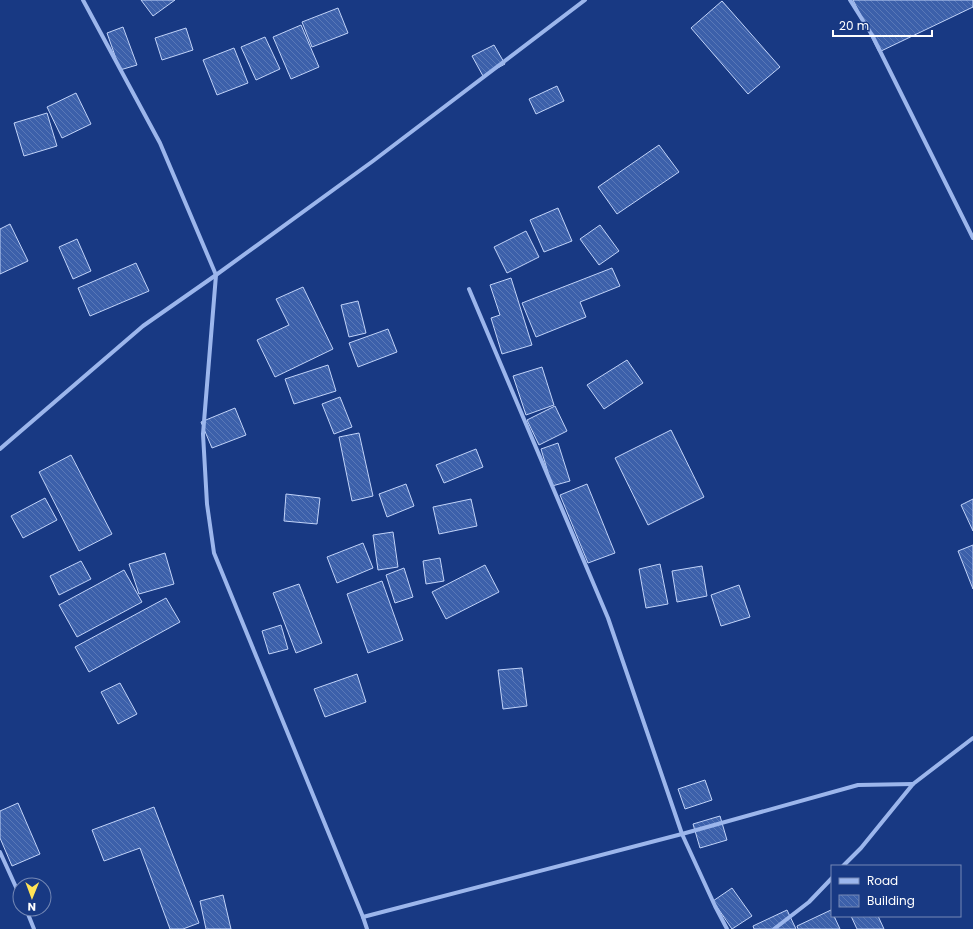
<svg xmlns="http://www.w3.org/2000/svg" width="973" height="929" viewBox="0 0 973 929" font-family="Poppins,sans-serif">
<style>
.building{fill:url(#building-back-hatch);stroke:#c1d3f9}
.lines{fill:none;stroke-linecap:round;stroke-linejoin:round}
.minor{stroke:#9cb6ec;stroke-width:4}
</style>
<defs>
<pattern id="building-back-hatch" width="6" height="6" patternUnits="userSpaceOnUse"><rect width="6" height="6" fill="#3c60aa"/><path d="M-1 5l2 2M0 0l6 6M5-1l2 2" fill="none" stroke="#5978b7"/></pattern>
</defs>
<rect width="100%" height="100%" fill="#183983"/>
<g class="building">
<polygon points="141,0 175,0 153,16"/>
<polygon points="853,0 973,0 973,7 879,52"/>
<polygon points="722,1 780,67 748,94 691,28"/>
<polygon points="338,8 348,33 312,47 302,22"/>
<polygon points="301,25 319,67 291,79 273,37"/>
<polygon points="123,27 137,65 120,70 107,33"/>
<polygon points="186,28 193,50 162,60 155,38"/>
<polygon points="265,37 280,69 256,80 241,47"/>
<polygon points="494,45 505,64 483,76 472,56"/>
<polygon points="234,48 248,83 217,95 203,60"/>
<polygon points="557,86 564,101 536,114 529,99"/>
<polygon points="76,93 91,124 62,138 47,107"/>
<polygon points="47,113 57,146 24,156 14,123"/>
<polygon points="659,145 679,172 617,214 598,187"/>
<polygon points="558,208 572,241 544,252 530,220"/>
<polygon points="10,224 28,261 0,274 0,229"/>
<polygon points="600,225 619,251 599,265 580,239"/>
<polygon points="526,231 539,257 507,273 494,247"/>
<polygon points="77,239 91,271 73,279 59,247"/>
<polygon points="136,263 149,291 90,316 78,288"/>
<polygon points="612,268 620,286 580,302 586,317 536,337 522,303"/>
<polygon points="511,278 532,345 502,354 491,318 500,315 490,285"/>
<polygon points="303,287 333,349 275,377 257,340 289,325 276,299"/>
<polygon points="358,301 366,333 349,337 341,305"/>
<polygon points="388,329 397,352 358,367 349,343"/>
<polygon points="627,360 643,383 604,409 587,385"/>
<polygon points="328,365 336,391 294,404 285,379"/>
<polygon points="542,367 554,405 526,415 513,376"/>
<polygon points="340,397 352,427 334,434 322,404"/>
<polygon points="555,406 567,431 539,445 527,420"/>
<polygon points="235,408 246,435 212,448 201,422"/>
<polygon points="671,430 704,497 648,525 615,458"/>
<polygon points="359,433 373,496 352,501 339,437"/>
<polygon points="558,443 570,481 552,486 541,449"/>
<polygon points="476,449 483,467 444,483 436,465"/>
<polygon points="71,455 112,534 79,551 39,472"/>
<polygon points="406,484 414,506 387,517 379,494"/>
<polygon points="587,484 615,553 588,563 560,495"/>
<polygon points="286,494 320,498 317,524 284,521"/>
<polygon points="45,498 57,520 23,538 11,516"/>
<polygon points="471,499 477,526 439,534 433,507"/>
<polygon points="973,499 973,531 961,505"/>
<polygon points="393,532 398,567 378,570 373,535"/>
<polygon points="363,543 373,568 337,583 327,557"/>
<polygon points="973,545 973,589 958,551"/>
<polygon points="165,553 174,584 139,594 129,564"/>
<polygon points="440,558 444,581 426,584 423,561"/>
<polygon points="81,561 91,579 59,595 50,576"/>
<polygon points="660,564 668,604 646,608 639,569"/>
<polygon points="485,565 499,592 446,619 432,592"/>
<polygon points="702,566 707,596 677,602 672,571"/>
<polygon points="404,568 413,597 395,603 386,575"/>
<polygon points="124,570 142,602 77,637 59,605"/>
<polygon points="382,581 403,640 368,653 347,594"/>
<polygon points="299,584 322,643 296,653 273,593"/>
<polygon points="739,585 750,617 721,626 711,595"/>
<polygon points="166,598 180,622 89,672 75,647"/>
<polygon points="281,625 288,649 269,654 262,631"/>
<polygon points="522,668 527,706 503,709 498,670"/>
<polygon points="357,674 366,702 325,717 314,689"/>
<polygon points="120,683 137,714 118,724 101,692"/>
<polygon points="705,780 712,800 685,809 678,789"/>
<polygon points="18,803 40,854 12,866 0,838 0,811"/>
<polygon points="154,807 199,923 183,929 170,929 140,848 104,861 92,830"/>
<polygon points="720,816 727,840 700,848 693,824"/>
<polygon points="732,888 752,916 732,929 713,901"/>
<polygon points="223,895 231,929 206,929 200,901"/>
<polygon points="787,910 796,929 754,929 753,926"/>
<polygon points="831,910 832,916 834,916 840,929 798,929 797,926"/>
<polygon points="851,916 878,916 884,929 857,929"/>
</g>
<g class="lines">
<g class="minor">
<polyline points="83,0 160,143 216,275 203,434 207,504 214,553 363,917 367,929"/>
<polyline points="850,0 872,35 973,238"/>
<polyline points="469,289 608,618 682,834 715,906 727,929"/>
<polyline points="0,449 143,326 216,275 373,161 585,0"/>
<polyline points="0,852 20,896"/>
<polyline points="843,866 861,848 913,784 973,738"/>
<polyline points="26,909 34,929"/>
<polyline points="363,917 682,834 858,785 913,784"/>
<polyline points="774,929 809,902 832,878"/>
</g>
</g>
<rect x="831" y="865" width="130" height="52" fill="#183983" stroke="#7488b5"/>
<rect x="839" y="878" width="20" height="6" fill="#9cb6ec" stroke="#7488b5"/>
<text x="867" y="885" font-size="12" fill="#ffffff">Road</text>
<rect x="839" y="895" width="20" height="12" fill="url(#building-back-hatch)" stroke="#7488b5"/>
<text x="867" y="905" font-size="12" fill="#ffffff">Building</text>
<g transform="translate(32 897) rotate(181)"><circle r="19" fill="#183983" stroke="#7488b5"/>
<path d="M0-3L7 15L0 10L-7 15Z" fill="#ffe357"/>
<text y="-6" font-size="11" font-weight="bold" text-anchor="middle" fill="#ffffff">N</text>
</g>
<path d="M833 30v6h99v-6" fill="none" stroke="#ffffff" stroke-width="2"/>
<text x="839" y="30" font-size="12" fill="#ffffff" stroke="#183983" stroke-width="3" paint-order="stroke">20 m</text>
</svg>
